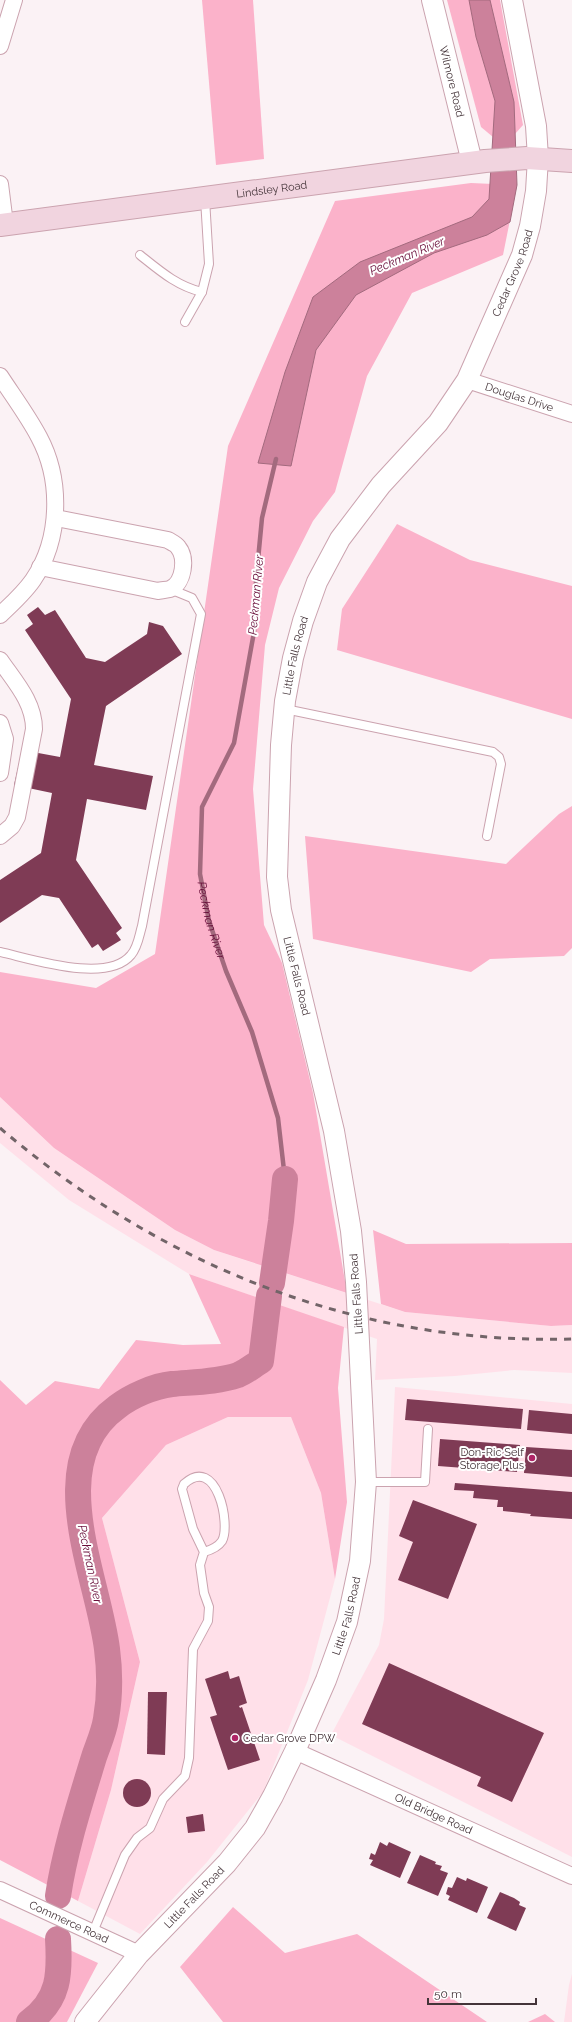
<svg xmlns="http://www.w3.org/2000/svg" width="572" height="2022" viewBox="0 0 572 2022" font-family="Raleway,sans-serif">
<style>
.built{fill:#ffe0e9}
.green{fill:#fbb2ca}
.water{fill:#cc819b;stroke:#a36a7e}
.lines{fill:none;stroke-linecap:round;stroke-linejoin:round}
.stream{stroke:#a36a7e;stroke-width:4.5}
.river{stroke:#cc819b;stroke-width:26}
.building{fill:#7f3b55}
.service-casing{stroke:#cba3af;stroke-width:10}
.minor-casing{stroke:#cba3af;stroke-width:18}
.tertiary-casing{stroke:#cba3af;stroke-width:22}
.secondary-casing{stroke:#cba3af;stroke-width:24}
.service{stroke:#fff;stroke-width:8}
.minor{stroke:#fff;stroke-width:16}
.tertiary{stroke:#fff;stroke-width:20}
.secondary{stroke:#f1d4df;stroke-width:22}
.rail{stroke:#726468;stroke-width:3;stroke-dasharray:7 7;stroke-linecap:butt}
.poi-dot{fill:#af2566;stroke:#fff;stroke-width:1.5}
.labels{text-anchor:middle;stroke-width:4;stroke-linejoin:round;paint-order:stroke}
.street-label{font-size:11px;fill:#443439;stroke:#fff}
.poi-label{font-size:11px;fill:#443439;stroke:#fff;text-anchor:end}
.water-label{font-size:12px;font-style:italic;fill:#6a0f3b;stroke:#fff}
</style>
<rect width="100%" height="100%" fill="#fbf2f5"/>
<g class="built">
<polygon points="0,1097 54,1148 175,1230 214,1250 405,1312 551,1326 572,1325 572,1373 514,1370 455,1376 375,1380 377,1339 189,1274 69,1200 0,1143"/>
<polygon points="395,1387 572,1404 572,1857 331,1735 379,1645 384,1619"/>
<polygon points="228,1417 291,1417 321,1493 335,1579 308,1680 263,1792 207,1862 140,1934 78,1901 111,1790 140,1662 102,1518 166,1445"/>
<polygon points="572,1974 572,2022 564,2022 569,1985"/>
</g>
<g class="green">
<polygon points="202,0 253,0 264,159 216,165"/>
<polygon points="447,0 500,0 523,125 515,134 493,137 481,127"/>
<polygon points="471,183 517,185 503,255 412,293 367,376 335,492 313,521 279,588 265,645 253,789 264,925 282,963 313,1093 347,1293 214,1250 175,1230 54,1148 0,1097 0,972 96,988 155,954 228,446 335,201"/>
<polygon points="397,524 470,560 572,586 572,719 337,650 342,609"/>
<polygon points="572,806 572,948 564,956 490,959 471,972 313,939 305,836 506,864 559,814"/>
<polygon points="373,1230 406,1244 572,1243 572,1325 551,1326 405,1312 381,1304"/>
<polygon points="189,1274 344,1327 338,1388 347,1502 335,1579 321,1493 291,1417 228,1417 166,1445 102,1518 140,1662 111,1790 78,1901 0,1860 0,1380 26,1405 55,1381 99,1389 136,1340 183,1345 221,1344"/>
<polygon points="233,1907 285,1953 357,1934 487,2022 223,2022 180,1967"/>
<polygon points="0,1918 98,1963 67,2022 0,2022"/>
<polygon points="545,2014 555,2022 528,2022"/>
</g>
<polygon class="water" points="469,0 490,0 514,102 517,185 510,222 487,235 434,253 356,295 316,350 291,466 258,463 285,372 313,297 360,262 472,217 489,199 495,101 476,37"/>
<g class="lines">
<path class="stream" id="s1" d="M276,459l-14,59 -6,63 -2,51 -20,111 -32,64 -2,67 9,47 17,50 26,61 26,86 7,61"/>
<g class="river">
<polyline points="272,1283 281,1221 285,1179"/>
<path d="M58,1896c7,-47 22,-93 36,-139 4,-12 10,-25 12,-38 4,-23 4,-47 1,-70 -9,-73 -66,-187 10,-242 14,-11 37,-21 55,-23 22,-2 45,-2 66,-9 8,-3 16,-10 23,-14l8,-65"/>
<path d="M29,2022c31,-22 31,-49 29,-83"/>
</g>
</g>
<g class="building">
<polygon points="38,607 45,615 55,610 86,658 105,662 147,634 149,622 163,626 182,654 106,706 94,765 153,776 146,810 87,799 76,860 122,928 116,933 121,940 103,951 98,944 92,948 59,898 42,895 0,923 0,880 41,853 52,793 14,785 22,750 60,757 71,699 25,630 33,624 27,615"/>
<polygon points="407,1399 523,1409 521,1429 405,1420"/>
<polygon points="529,1410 572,1414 572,1434 527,1430"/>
<polygon points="440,1439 520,1445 517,1472 438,1466"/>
<polygon points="526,1447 572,1450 572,1477 524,1473"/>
<polygon points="455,1483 572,1492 572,1519 530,1516 531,1514 503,1511 503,1507 497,1507 498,1500 473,1498 474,1491 454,1490"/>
<polygon points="413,1500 477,1524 448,1599 398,1580 413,1542 399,1536"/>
<polygon points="389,1663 544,1733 512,1802 477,1786 481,1777 362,1724"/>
<polygon points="228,1671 230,1679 239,1676 247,1703 239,1706 240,1708 242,1707 260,1760 228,1770 210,1717 217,1715 205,1679"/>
<polygon points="148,1692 167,1692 165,1755 147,1754"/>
<circle cx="137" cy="1793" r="14"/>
<polygon points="203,1814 205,1831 188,1833 186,1817"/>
<polygon points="380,1842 387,1846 389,1842 411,1852 400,1878 370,1865 373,1860 369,1859 371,1853 375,1855"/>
<polygon points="420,1855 436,1862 435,1864 442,1866 440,1870 448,1873 438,1896 407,1883"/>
<polygon points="457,1877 466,1881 467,1878 488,1887 477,1913 448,1900 450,1896 446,1894 448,1887 452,1888"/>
<polygon points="500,1892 514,1898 520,1902 519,1905 526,1908 516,1931 487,1918"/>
</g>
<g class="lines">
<defs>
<g id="service">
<path d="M140,255c20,16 37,31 62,37"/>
<polyline points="185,322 202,292 209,264 205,199"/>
<polyline points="285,709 493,752 499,757 501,764 487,836"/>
<path d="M0,952c32,7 107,32 131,3 7,-8 8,-19 11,-29l59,-312 -9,-16 -22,-9"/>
<polyline points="366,1482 425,1482 428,1429"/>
<path d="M93,1932l32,-77 12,-17 13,-10 13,-29 22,-23 4,-18 4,-109 15,-28 1,-14 -5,-14 -4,-28 4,-13 -11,-23 -11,-40 2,-5c33,-30 47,41 38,57 -4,6 -11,9 -18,11"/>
</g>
<g id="minor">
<polyline points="0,46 14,0"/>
<polyline points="0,184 5,224"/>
<path d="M0,376c13,20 28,40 39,61 23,43 22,102 -6,143 -9,13 -21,24 -33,35"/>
<path id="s2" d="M467,380l105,34"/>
<path d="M40,567l118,24c4,-1 8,-1 12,-2 14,-6 17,-31 8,-42 -2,-3 -7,-5 -10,-7l-112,-22"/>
<path d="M0,660c15,22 34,42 34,69l-17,88 -5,9 -12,10"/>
<polyline points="0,723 5,739 0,773"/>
<path id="s3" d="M295,1751l277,125"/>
<path id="s4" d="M0,1890l139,64"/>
</g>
<g id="tertiary">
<path id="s5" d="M432,0l40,162"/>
<path id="s6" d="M85,2022l54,-68 88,-91 28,-35 18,-32 22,-45 31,-71 21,-58 13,-61 6,-79 -10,-200 -5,-51 -17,-100 -53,-221 -4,-33 4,-132 4,-44 8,-43 10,-37 14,-39 23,-43 41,-54 57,-62 29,-43 55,-125 8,-29 6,-35 2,-33 -2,-32 -24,-126"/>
</g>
<g id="secondary">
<path id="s7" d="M0,225l485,-64 42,-3 45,3"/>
</g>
</defs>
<use href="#service" class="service-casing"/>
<use href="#minor" class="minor-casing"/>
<use href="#tertiary" class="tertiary-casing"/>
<use href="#secondary" class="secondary-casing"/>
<use href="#service" class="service"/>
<use href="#minor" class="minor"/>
<use href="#tertiary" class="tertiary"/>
<use href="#secondary" class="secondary"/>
<path class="rail" d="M0,1128c162,138 357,217 572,211"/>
</g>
<g class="poi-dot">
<circle cx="532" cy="1458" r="4"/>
<circle cx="235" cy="1738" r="4"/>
</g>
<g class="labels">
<g class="street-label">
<text dy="4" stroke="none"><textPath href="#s5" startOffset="84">Wilmore Road</textPath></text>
<text dy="4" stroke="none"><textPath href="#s7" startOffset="274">Lindsley Road</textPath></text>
<text dy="4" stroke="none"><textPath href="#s6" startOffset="1908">Cedar Grove Road</textPath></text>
<text dy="4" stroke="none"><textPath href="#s2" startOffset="55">Douglas Drive</textPath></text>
<text dy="4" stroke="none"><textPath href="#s6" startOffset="1462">Little Falls Road</textPath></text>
<text transform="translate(297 976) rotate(76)" y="4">Little Falls Road</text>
<text transform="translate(356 1294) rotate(-94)" y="4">Little Falls Road</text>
<text dy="4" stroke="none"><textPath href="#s6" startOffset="490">Little Falls Road</textPath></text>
<text dy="4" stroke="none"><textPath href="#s3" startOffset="152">Old Bridge Road</textPath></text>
<text dy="4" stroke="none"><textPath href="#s6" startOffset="166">Little Falls Road</textPath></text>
<text dy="4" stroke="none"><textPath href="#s4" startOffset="76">Commerce Road</textPath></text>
</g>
<g class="poi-label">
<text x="524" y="1456">Don-Ric Self<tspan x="524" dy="13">Storage Plus</tspan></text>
<text x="243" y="1742" text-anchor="start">Cedar Grove DPW</text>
</g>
<g class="water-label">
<text transform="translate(407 256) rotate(-23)" y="4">Peckman River</text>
<text transform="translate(256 595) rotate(-85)" y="4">Peckman River</text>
<text dy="4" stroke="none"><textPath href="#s1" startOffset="474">Peckman River</textPath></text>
<text transform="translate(90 1564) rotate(78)" y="4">Peckman River</text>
</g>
</g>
<path d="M428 1998v6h108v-6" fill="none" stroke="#443439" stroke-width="2"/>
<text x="434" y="1998" font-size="12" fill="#443439" stroke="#ffffff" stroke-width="3" paint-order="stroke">50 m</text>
</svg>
